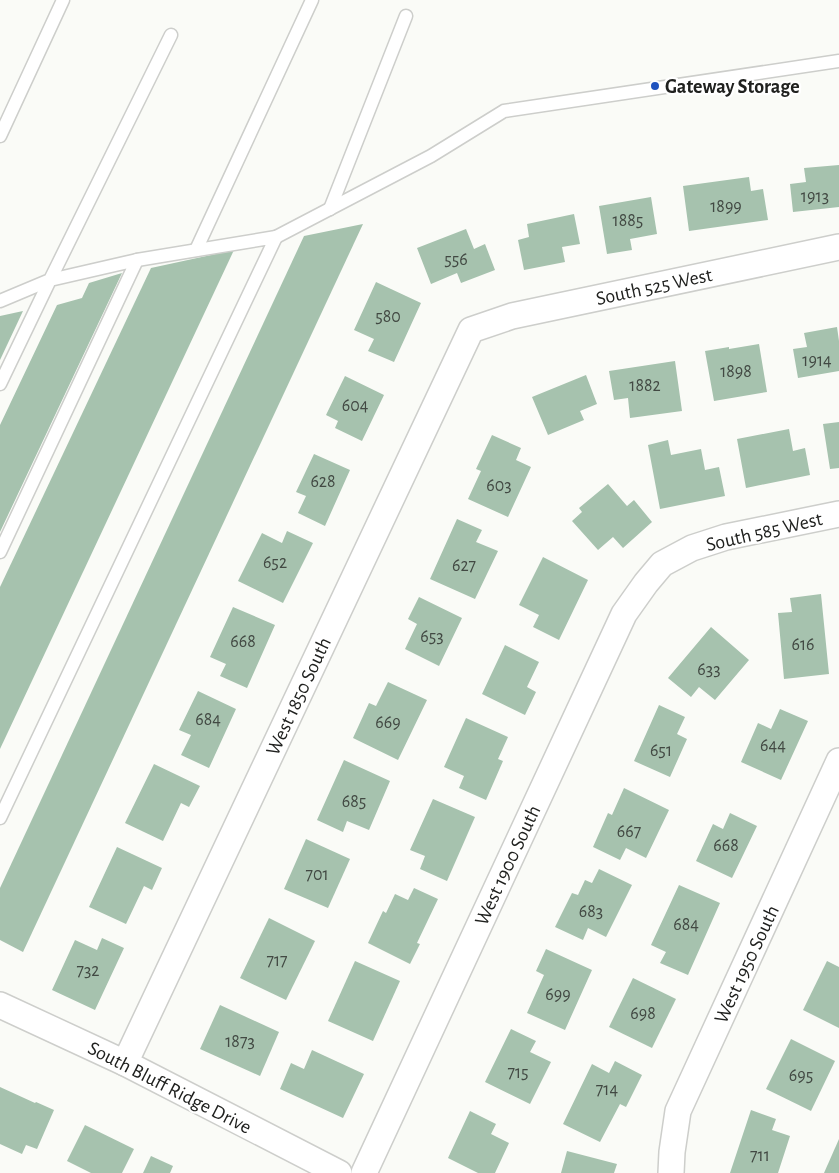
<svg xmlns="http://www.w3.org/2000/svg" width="839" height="1173" viewBox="0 0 839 1173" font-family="'Alegreya Sans',sans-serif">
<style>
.building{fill:#a6c2ae}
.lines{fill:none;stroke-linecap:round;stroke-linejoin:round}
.lane-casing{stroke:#cdcecb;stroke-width:15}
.street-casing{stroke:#cdcecb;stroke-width:28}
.lane{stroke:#fff;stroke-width:12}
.street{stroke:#fff;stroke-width:25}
.poi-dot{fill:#1f52bf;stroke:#fff;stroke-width:2}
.labels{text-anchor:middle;stroke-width:4.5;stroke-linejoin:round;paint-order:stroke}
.number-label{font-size:18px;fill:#424943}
.poi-label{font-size:20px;font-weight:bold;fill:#20211f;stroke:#fff;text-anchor:start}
.street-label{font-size:20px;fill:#20211f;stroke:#fff}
</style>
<rect width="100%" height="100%" fill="#fafbf7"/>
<g class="building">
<polygon points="839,165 839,207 793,212 790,184 806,182 804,168"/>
<polygon points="749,177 751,191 763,189 768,220 689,231 683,186"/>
<polygon points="651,197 657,234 630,239 632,250 607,254 599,206"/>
<polygon points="574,214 580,244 562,247 565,262 524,270 518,240 529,237 527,224"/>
<polygon points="363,224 23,952 0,940 0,888 304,236"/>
<polygon points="466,229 474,249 485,244 495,270 461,283 457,273 431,284 417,248"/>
<polygon points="234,250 0,749 0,587 151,268"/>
<polygon points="122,273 0,532 0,425 57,305 82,298 89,283"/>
<polygon points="376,282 421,303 394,362 368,351 374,339 354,330"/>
<polygon points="23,311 0,360 0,316"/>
<polygon points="837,327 839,341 839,371 798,378 793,349 807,347 804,333"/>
<polygon points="759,344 767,392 714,401 705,351 729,347 729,349"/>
<polygon points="675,361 682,411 630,418 628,398 614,400 609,371"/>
<polygon points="586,375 597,404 580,411 584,420 548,435 532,397"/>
<polygon points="345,376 384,395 362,441 335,428 338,421 326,415"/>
<polygon points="839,422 839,468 830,469 823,424"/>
<polygon points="789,429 793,451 805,448 810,475 746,488 737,439"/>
<polygon points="492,435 521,448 516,460 531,467 508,517 468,499 481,471 476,469"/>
<polygon points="668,440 671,455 701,449 705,470 719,467 725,496 660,509 648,445"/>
<polygon points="314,454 350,470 325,526 298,513 306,496 296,492"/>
<polygon points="608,484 627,506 634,500 652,522 623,548 613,537 598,550 572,521 582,512 579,508"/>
<polygon points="457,519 482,530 476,542 498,551 475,599 430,579"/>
<polygon points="287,531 313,543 283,603 238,581 262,533 282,543"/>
<polygon points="543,557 588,580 559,640 533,627 539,615 519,605"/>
<polygon points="821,594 829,674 784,679 778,613 792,612 790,598"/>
<polygon points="419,597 462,618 439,666 405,649 417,624 408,619"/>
<polygon points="233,607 275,625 247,688 220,676 226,664 210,657"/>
<polygon points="711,627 749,660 715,700 699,687 691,697 668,678"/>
<polygon points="505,645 539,662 527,687 536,692 525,715 482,694"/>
<polygon points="388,682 427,700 398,760 353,738 369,703 376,706"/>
<polygon points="198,691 236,709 209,768 181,755 191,735 179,730"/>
<polygon points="659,705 685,717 677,734 687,739 670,777 634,761"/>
<polygon points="780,709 808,721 781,780 741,762 758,723 771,729"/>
<polygon points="466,718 508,737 498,759 503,761 486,800 459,788 464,776 444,767"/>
<polygon points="344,760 390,781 369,830 347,821 343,832 317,820"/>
<polygon points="154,764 200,786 189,807 181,803 163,841 125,823"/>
<polygon points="624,788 669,810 646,858 626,848 620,860 593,847 608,813 612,815"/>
<polygon points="433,799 475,817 447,881 420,869 425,856 410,850"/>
<polygon points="730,813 757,826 732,878 696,861 713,824 723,829"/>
<polygon points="306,839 350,859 328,908 284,889"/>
<polygon points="117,847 162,868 152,890 144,886 126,924 89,907"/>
<polygon points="599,869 632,885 606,937 588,928 583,940 555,927 572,893 578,895 585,880 592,883"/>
<polygon points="679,885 720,903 688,975 660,963 666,952 651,945"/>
<polygon points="414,888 438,899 417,943 420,944 410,964 368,943 383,911 386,913 395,894 408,900"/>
<polygon points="269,918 315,941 286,1000 240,978"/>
<polygon points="102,938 124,948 95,1010 52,990 75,940 97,950"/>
<polygon points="546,949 592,970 565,1030 527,1013 544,975 536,971"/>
<polygon points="355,961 400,981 373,1041 328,1021"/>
<polygon points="827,961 839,967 839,1028 803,1010"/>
<polygon points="633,978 676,999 652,1048 609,1027"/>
<polygon points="220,1005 279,1032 260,1076 200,1049"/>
<polygon points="511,1029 536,1041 530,1052 551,1062 530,1104 485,1082"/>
<polygon points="791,1039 835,1061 811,1111 766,1089"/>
<polygon points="312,1050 364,1074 343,1118 280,1089 291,1063 304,1069"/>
<polygon points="615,1061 642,1075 626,1107 620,1104 600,1142 563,1124 592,1064 609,1073"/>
<polygon points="0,1087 35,1103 36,1102 54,1110 37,1149 26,1145 22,1154 0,1144"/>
<polygon points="751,1110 776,1119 772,1130 790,1136 778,1173 730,1173"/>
<polygon points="470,1111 496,1124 491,1134 509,1143 495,1173 478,1173 448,1158"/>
<polygon points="85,1125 134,1149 122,1173 91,1173 67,1161"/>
<polygon points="839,1139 839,1173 824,1173"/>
<polygon points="567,1151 617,1164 614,1173 561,1173"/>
<polygon points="151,1156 173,1166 170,1173 143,1173"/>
</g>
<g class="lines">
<defs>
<g id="lane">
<polyline points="0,136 63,0"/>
<polyline points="330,209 406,16"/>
<polyline points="276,237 431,156 504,111 839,61"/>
<polyline points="196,250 312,0"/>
<polyline points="0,301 50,280 171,35"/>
<polyline points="0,384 50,280 137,260 0,552"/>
<polyline points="0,818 276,237 137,260"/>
</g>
<g id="street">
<polyline points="0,1005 125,1063 339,1173"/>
<polyline points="125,1063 471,330 512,316 839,247"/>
<polyline points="364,1173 624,614 646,583 662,564 692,548 726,537 839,514"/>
<polyline points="671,1173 672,1152 678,1111 839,761"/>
</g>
</defs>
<use href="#lane" class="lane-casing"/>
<use href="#street" class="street-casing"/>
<use href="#lane" class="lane"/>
<use href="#street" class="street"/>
</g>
<circle class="poi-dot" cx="655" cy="86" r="5"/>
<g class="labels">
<g class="number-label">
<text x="815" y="202">1913</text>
<text x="726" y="212">1899</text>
<text x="628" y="226">1885</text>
<text x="456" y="265">556</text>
<text x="388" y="322">580</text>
<text x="817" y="366">1914</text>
<text x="736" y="377">1898</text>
<text x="645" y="391">1882</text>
<text x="355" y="411">604</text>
<text x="323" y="487">628</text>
<text x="499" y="491">603</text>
<text x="275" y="568">652</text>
<text x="464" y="571">627</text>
<text x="432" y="642">653</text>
<text x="243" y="647">668</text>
<text x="803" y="650">616</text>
<text x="709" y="675">633</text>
<text x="208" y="725">684</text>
<text x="388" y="728">669</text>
<text x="773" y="751">644</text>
<text x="661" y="756">651</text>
<text x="354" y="807">685</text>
<text x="629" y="837">667</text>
<text x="726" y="851">668</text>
<text x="317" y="880">701</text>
<text x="591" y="917">683</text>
<text x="686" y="930">684</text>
<text x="277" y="966">717</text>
<text x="88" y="976">732</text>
<text x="558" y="1000">699</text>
<text x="643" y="1019">698</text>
<text x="240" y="1047">1873</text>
<text x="518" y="1078">715</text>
<text x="801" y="1081">695</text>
<text x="607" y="1095">714</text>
<text x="760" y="1161">711</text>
</g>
<g class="poi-label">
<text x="665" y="93">Gateway Storage</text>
</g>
<g class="street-label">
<text transform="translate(654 286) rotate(-12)" y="7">South 525 West</text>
<text transform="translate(764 531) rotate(-13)" y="7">South 585 West</text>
<text transform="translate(298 696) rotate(-65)" y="7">West 1850 South</text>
<text transform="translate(507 865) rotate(-65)" y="7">West 1900 South</text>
<text transform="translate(746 964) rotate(-65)" y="7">West 1950 South</text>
<text transform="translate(170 1087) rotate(27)" y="7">South Bluff Ridge Drive</text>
</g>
</g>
</svg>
